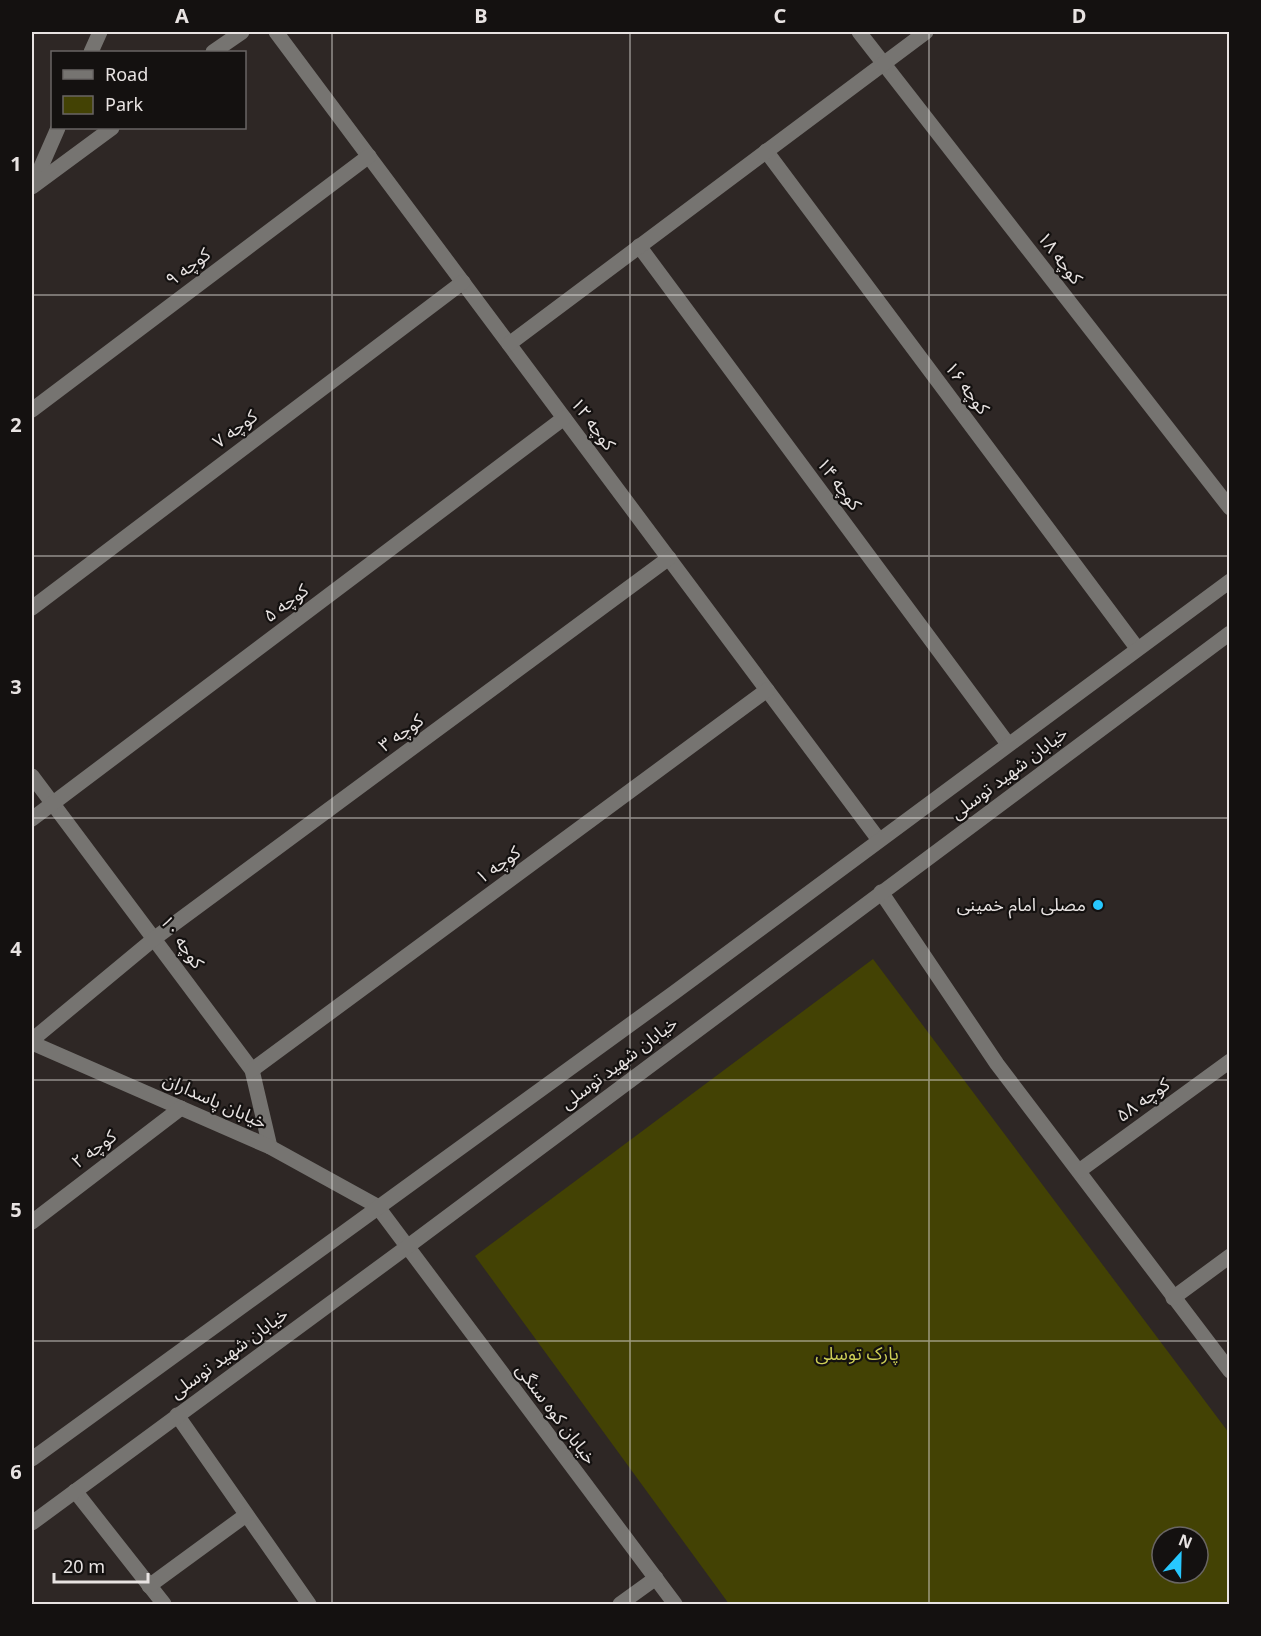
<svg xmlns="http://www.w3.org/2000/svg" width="1261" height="1636" viewBox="0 0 1261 1636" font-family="'Noto Sans','Noto Sans Arabic',sans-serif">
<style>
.green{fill:#434204;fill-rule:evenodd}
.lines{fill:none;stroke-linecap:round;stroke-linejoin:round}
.minor{stroke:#767471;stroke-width:15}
.grid{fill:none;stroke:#e8e3e2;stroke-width:1.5;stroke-opacity:0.55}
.poi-dot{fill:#27c8ff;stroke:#141110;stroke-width:2}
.labels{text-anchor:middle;stroke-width:4.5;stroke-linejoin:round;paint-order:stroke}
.street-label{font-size:18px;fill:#e8e3e2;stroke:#141110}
.poi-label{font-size:18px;fill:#e8e3e2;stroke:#141110;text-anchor:end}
.park-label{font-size:18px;fill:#cecf56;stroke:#141110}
.neatline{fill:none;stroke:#e8e3e2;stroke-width:2}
.grid-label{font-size:20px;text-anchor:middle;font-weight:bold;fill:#e8e3e2}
</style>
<rect width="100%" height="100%" fill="#2e2725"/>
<path class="green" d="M873,959l356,474v171h-500l-254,-348zM1162,1537h36v36h-36z"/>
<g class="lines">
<g class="minor">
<polyline points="276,32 879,840"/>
<polyline points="859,32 1230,508"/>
<polyline points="91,52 100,32"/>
<polyline points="213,52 242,32"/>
<polyline points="766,151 1137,648"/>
<polyline points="33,185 58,128"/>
<polyline points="32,187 112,128"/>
<polyline points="639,246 1008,744"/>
<polyline points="509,344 926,32"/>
<polyline points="32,410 369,156"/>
<polyline points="32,608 463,282"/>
<polyline points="32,776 252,1070 270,1147"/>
<polyline points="32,819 564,418"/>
<polyline points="881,892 997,1064 1230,1371"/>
<polyline points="32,1040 155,938 669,558"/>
<polyline points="32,1043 270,1147 377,1206 675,1604"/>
<polyline points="252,1070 767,690"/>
<polyline points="1079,1171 1230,1061"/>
<polyline points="32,1222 181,1108"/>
<polyline points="1173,1298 1230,1256"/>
<polyline points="177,1415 309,1604"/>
<polyline points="32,1459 675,992 1230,581"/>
<polyline points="75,1491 164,1604"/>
<polyline points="32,1523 407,1247 1230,633"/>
<polyline points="149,1586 246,1515"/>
<polyline points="620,1604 656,1578"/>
</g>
</g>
<path class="grid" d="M332,32v1572M630,32v1572M929,32v1572M32,295h1198M32,556h1198M32,818h1198M32,1080h1198M32,1341h1198"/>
<circle class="poi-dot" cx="1098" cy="905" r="6"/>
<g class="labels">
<g class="street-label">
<text transform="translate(1060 258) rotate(52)" y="6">کوچه ۱۸</text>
<text transform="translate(188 267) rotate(-37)" y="6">کوچه ۹</text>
<text transform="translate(967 388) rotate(53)" y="6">کوچه ۱۶</text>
<text transform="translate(593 424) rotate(53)" y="6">کوچه ۱۲</text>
<text transform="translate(235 429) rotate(-37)" y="6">کوچه ۷</text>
<text transform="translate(839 484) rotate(53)" y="6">کوچه ۱۴</text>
<text transform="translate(286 603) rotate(-37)" y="6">کوچه ۵</text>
<text transform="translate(401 733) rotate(-36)" y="6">کوچه ۳</text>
<text transform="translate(1009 773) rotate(-37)" y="6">خیابان شهید توسلی</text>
<text transform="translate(498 865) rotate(-36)" y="6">کوچه ۱</text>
<text transform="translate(182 942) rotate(54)" y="6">کوچه ۱۰</text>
<text transform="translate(619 1063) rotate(-37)" y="6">خیابان شهید توسلی</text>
<text transform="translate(1143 1100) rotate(-36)" y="6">کوچه ۵۸</text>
<text transform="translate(215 1101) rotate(24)" y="6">خیابان پاسداران</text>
<text transform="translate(94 1149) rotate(-37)" y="6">کوچه ۲</text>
<text transform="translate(229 1353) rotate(-36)" y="6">خیابان شهید توسلی</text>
<text transform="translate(556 1414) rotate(53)" y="6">خیابان کوه سنگی</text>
</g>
<g class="poi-label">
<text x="1086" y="911">مصلی امام خمینی</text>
</g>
<g class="park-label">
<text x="857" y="1360">پارک توسلی</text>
</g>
</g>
<rect width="1261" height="1636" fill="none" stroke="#141110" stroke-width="66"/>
<rect x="51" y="51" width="195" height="78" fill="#141110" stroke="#696564" stroke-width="1.5"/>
<rect x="63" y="70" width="30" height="9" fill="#767471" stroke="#696564" stroke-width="1.5"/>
<text x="105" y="81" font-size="18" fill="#e8e3e2">Road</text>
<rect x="63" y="96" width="30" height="18" fill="#434204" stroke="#696564" stroke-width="1.5"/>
<text x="105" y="111" font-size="18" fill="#e8e3e2">Park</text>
<g transform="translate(1180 1555) rotate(22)"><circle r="28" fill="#141110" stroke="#696564" stroke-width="1.5"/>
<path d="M0-4.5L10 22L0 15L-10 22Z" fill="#27c8ff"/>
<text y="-9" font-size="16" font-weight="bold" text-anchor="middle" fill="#e8e3e2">N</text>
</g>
<path d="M54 1573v9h94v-9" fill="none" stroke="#e8e3e2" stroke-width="3"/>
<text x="63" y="1573" font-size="18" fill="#e8e3e2" stroke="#141110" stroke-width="4.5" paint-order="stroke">20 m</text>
<rect x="33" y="33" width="1195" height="1570" class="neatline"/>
<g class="grid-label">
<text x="182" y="23">A</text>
<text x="481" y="23">B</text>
<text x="780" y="23">C</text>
<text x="1079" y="23">D</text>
<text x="16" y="171">1</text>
<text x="16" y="432">2</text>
<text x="16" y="694">3</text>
<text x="16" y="956">4</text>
<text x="16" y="1217">5</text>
<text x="16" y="1479">6</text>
</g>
</svg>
